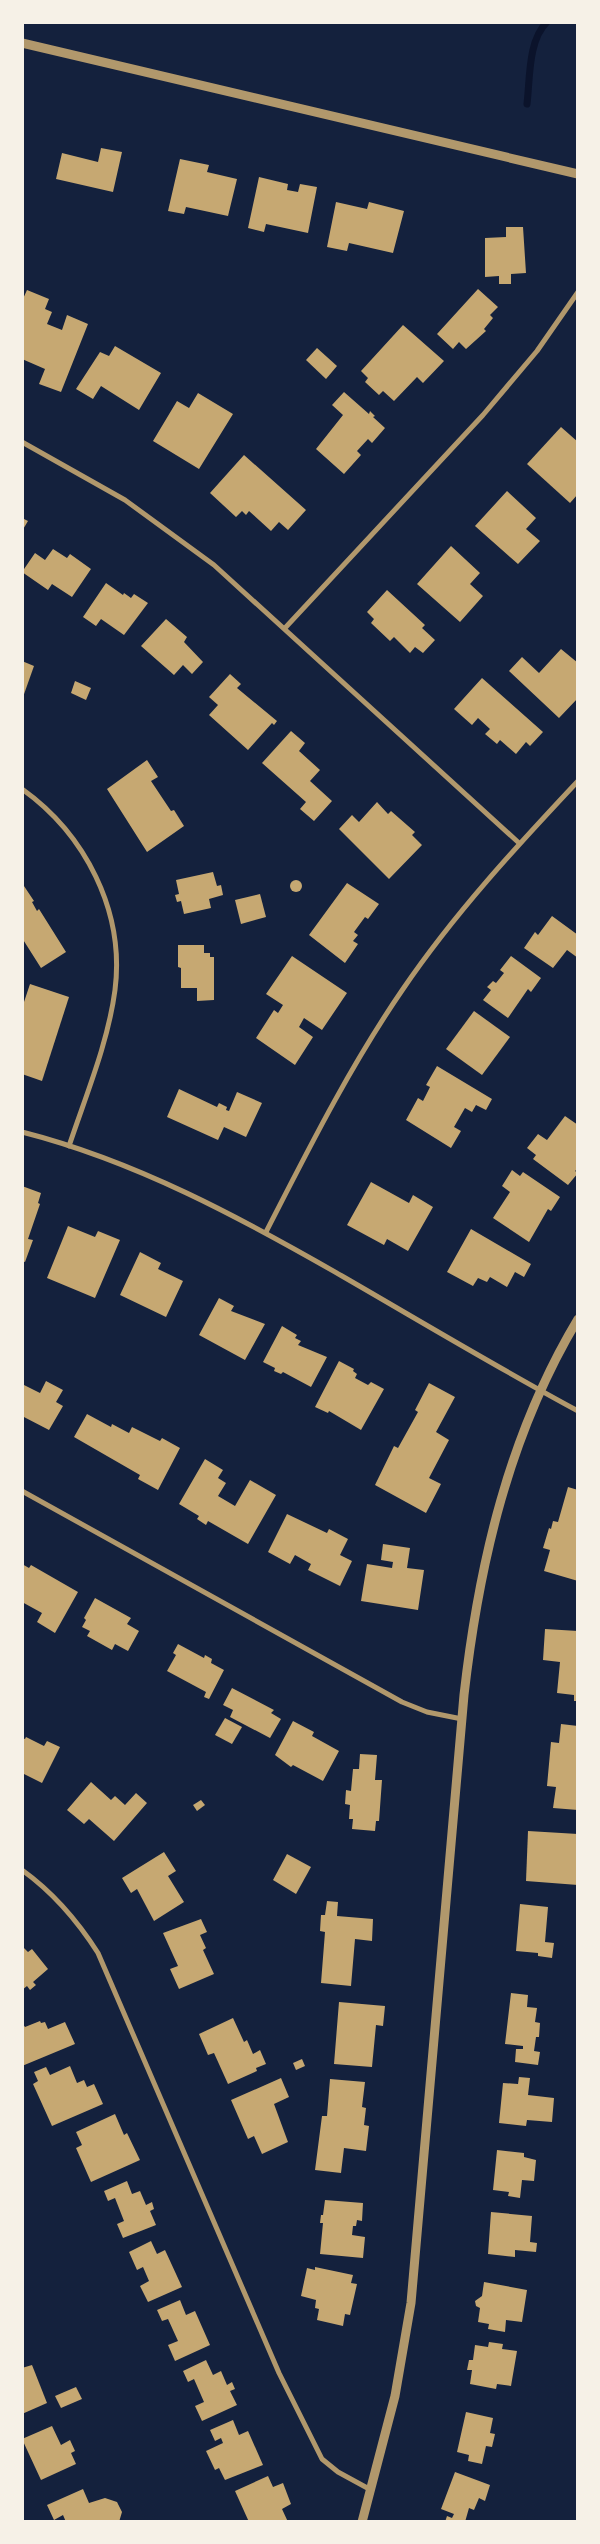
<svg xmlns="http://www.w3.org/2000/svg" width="600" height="2544" viewBox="0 0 600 2544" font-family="Overpass,sans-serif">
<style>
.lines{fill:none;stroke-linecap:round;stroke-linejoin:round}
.stream{stroke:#0b132b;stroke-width:7}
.building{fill:#c6a872}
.minor{stroke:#b1986c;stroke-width:5}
.tertiary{stroke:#b1986c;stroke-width:9}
</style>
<rect width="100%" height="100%" fill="#14213d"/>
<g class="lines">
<path class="stream" d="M527,104c3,-25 1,-64 20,-82"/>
</g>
<g class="building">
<polygon points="101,148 122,152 113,192 56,179 62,153 98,162"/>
<polygon points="180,159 209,165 207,172 237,179 228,216 186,207 184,214 168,211"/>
<polygon points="259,177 288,184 287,190 298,192 300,184 317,187 308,233 266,224 264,232 248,228"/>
<polygon points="336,202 367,209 369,202 404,211 393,253 349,243 347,251 327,247"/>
<polygon points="506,227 523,227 526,273 511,274 511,284 499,284 499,276 485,277 485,238 506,237"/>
<polygon points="478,289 498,307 490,315 493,318 484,329 486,331 466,349 459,342 453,349 437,334"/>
<polygon points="27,290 49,299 45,309 52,312 47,324 62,330 67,315 88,324 61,392 39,384 45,369 22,359 22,301"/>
<polygon points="403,325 444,361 423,383 417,377 394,401 383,391 379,395 365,382 368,378 361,371"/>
<polygon points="115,346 161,373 139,410 101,386 93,399 76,389 100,352 109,356"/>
<polygon points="317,348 337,366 326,379 306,360"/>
<polygon points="344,392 369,414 370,411 375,416 373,417 385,428 372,443 368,439 357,451 361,455 344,474 316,449 343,415 332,405"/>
<polygon points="198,393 233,414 199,469 153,441 177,401 189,408"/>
<polygon points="561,427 578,442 578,494 570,503 527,464"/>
<polygon points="244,455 306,510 288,530 279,522 271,531 249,511 246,515 242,511 236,517 210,493"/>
<polygon points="507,491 536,518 526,529 540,541 518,564 475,526"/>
<polygon points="22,518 28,521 22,531"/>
<polygon points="451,546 480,573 470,584 483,596 460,622 417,584"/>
<polygon points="53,549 67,558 70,554 91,569 72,597 52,584 48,590 22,572 35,553 45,560"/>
<polygon points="106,583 123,595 124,593 131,598 134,594 148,603 124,635 101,619 96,626 83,617"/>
<polygon points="387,590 425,625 422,628 435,640 423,653 415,647 410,653 394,637 390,641 371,623 374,619 367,612"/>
<polygon points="166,619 187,637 184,642 203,662 192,674 183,665 174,675 141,646"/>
<polygon points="561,649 578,663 578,698 559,718 509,671 522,657 539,673"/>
<polygon points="22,661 34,666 23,697 22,697"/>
<polygon points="230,674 241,684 237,688 277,721 274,725 272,723 248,750 209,715 218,705 209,697"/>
<polygon points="482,678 543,732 530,746 526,742 516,754 500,740 497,744 485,734 490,729 478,718 472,725 454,709"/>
<polygon points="75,681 91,688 86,700 71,693"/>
<polygon points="291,731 305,743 299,751 320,770 310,781 332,801 314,821 300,809 306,802 262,763"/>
<polygon points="147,760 158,777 151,781 171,811 174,810 184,826 147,852 107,789"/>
<polygon points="377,802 388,814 391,811 415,832 412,835 422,845 389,879 339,829 352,815 359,822"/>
<polygon points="213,872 217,886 221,885 223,895 209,899 211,908 184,914 181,901 177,902 175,895 179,894 176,880"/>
<circle cx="296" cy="886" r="6"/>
<polygon points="22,883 34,901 32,902 37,911 39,909 66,952 41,968 22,938"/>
<polygon points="347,883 379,904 368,919 365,917 354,932 358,935 353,941 358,944 345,963 309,935"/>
<polygon points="260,894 266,917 241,924 235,900"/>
<polygon points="552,916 578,935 578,958 567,950 553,968 524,948 535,932 538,935"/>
<polygon points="178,945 204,945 204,953 210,953 210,957 214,957 214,1000 197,1001 197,988 181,988 181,968 178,967"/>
<polygon points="292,956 347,993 322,1030 304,1018 299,1027 313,1037 295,1065 256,1038 274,1010 278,1013 283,1005 266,994"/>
<polygon points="511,956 541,978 531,992 528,989 508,1018 483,1000 491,990 487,987 493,981 496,983 504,973 500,970"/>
<polygon points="30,984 69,997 42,1081 22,1074 22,1008"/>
<polygon points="474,1011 510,1037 482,1075 446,1049"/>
<polygon points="437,1066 492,1099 486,1110 476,1105 472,1112 465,1108 454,1127 461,1131 451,1148 406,1120 418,1098 423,1101 430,1087 426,1085"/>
<polygon points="179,1089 217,1107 219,1103 227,1107 226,1110 229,1111 237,1092 262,1103 246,1137 224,1127 218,1140 167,1117"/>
<polygon points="565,1116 578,1125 578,1168 575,1171 578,1173 568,1185 533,1159 536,1155 527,1148 538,1134 547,1140"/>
<polygon points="512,1170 520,1176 523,1172 560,1197 551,1211 548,1209 529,1242 493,1218 510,1192 502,1186"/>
<polygon points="371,1182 409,1203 413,1195 433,1207 408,1251 387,1239 384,1245 347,1225"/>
<polygon points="22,1186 41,1193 38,1203 40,1204 28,1239 33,1240 25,1262 22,1261"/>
<polygon points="68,1226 95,1237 98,1231 120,1240 95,1298 47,1278"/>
<polygon points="471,1229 531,1264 524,1277 515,1272 507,1287 490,1277 487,1282 478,1278 473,1286 447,1272"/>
<polygon points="140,1252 161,1263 158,1269 183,1281 166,1317 120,1295"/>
<polygon points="219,1298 234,1306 231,1311 265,1324 245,1360 199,1335"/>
<polygon points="282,1326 297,1335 295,1338 301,1341 298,1345 327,1357 311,1387 283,1372 281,1374 274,1371 275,1368 263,1362"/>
<polygon points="339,1361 354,1369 353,1371 357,1374 355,1378 368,1385 371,1382 384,1389 361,1430 329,1411 328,1413 315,1407"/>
<polygon points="46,1381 63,1390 56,1402 63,1406 49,1430 22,1416 22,1384 40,1393"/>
<polygon points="429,1383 455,1397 436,1432 449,1440 429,1478 441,1484 426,1513 375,1485 394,1446 398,1448 418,1412 415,1410"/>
<polygon points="87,1414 111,1427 112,1424 129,1433 132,1427 160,1441 162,1438 180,1448 158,1490 138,1479 140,1475 74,1437"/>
<polygon points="205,1459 223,1470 218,1478 226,1483 218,1496 235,1506 250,1480 276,1495 248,1544 208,1521 206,1525 197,1519 199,1516 179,1504"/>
<polygon points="568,1487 578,1490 578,1581 544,1571 550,1550 543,1548 549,1528 551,1529 553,1521 558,1522"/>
<polygon points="287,1514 327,1533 329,1529 348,1539 340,1555 352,1561 340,1586 308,1570 311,1564 295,1555 290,1564 268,1552"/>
<polygon points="383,1544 410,1548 407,1568 424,1570 418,1610 361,1601 367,1564 392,1568 393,1562 381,1560"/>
<polygon points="22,1564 29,1568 31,1565 78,1592 55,1633 37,1622 42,1613 22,1602"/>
<polygon points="95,1598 131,1618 127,1624 139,1631 128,1651 115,1644 112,1650 87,1636 90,1631 82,1627 86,1620 84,1618"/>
<polygon points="545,1629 578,1631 578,1701 574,1701 574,1695 557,1693 560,1662 543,1660"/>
<polygon points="178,1644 204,1658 205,1655 212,1659 211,1663 224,1670 209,1699 204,1697 206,1692 167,1671 176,1655 173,1653"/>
<polygon points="232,1688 274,1710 271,1713 281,1719 270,1738 230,1717 233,1710 223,1705"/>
<polygon points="225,1718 242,1727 232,1744 215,1735"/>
<polygon points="293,1721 314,1732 312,1736 339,1751 323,1781 293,1765 291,1767 275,1755"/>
<polygon points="561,1724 578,1726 578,1810 553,1808 556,1787 547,1786 551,1742 559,1743"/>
<polygon points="26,1737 44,1746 47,1741 60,1747 42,1783 22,1773 22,1738 25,1739"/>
<polygon points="360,1754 377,1755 375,1780 382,1780 379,1821 376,1821 375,1831 352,1829 353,1819 349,1819 350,1805 345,1804 346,1790 351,1791 353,1769 359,1769"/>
<polygon points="91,1782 111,1800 115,1796 125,1805 136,1793 147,1803 114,1841 89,1819 84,1824 67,1810"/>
<polygon points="201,1800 205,1805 197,1811 193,1805"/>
<polygon points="528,1831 578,1834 578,1885 526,1881"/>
<polygon points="164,1852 176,1871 168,1876 184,1902 154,1921 137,1889 131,1893 122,1878"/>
<polygon points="287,1854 311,1867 296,1894 273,1880"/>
<polygon points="327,1901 338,1902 337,1916 373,1919 372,1941 355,1939 351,1986 321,1983 325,1932 320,1931 321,1915 325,1915"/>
<polygon points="520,1904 548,1907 545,1942 554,1943 552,1958 538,1956 538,1953 516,1951"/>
<polygon points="201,1919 207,1932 200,1935 206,1948 203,1950 214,1974 179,1989 170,1969 178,1966 163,1933"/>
<polygon points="22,1946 28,1952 32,1949 48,1969 33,1982 36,1985 30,1990 27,1986 22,1990"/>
<polygon points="511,1993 528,1995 527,2007 537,2008 535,2022 540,2023 539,2037 536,2037 534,2051 540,2052 538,2065 515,2062 516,2049 523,2049 523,2046 505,2044"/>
<polygon points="339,2002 385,2006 383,2026 376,2025 372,2067 334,2064"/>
<polygon points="233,2018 244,2042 247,2040 253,2054 260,2050 266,2064 256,2068 257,2071 228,2084 214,2053 208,2055 199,2034"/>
<polygon points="40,2021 41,2023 45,2022 48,2029 65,2022 75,2044 22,2066 22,2023 25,2027"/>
<polygon points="302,2059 305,2066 296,2070 293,2063"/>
<polygon points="70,2066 77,2083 84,2080 87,2087 94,2084 103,2104 52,2126 33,2084 38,2081 34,2072 46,2067 50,2075"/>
<polygon points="519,2077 530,2078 528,2095 554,2098 552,2122 527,2120 526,2126 499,2123 503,2083 518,2084"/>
<polygon points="281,2078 289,2097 274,2104 288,2142 262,2154 254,2136 248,2139 231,2100"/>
<polygon points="330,2079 365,2082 362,2107 366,2108 364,2125 369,2126 366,2151 344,2148 341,2173 315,2170 322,2116 327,2116"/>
<polygon points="115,2114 124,2135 127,2133 140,2160 91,2182 76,2148 82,2145 76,2132"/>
<polygon points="497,2150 524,2153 524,2157 536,2160 534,2181 522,2180 520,2198 508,2196 509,2192 493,2190"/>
<polygon points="127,2181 132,2194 140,2191 146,2205 152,2202 154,2209 150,2211 156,2225 123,2238 117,2224 124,2221 115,2198 108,2201 104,2191"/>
<polygon points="325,2200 363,2203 362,2221 357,2220 356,2226 353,2226 352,2235 365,2237 363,2258 320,2254 323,2223 320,2223 321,2215 323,2215"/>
<polygon points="491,2212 532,2216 530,2242 537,2243 536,2252 515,2250 515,2257 488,2254"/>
<polygon points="151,2241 157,2254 165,2250 182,2287 148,2302 140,2286 149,2281 143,2267 137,2270 129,2252"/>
<polygon points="315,2267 353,2275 351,2283 357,2284 350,2315 345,2314 343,2326 317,2320 319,2309 315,2308 316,2300 301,2296 307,2268 315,2270"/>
<polygon points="484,2282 527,2290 522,2322 506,2320 505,2332 488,2329 489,2324 478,2322 480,2308 476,2306 475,2301 482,2296"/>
<polygon points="180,2300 186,2315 195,2311 210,2345 175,2361 168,2345 178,2341 168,2319 162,2321 157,2310"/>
<polygon points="489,2342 503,2344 502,2349 517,2351 511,2386 497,2384 496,2389 470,2384 472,2370 467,2370 469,2360 473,2360 475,2345 488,2347"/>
<polygon points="206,2360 213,2375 221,2371 227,2385 232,2382 235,2389 230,2391 237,2405 202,2421 195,2406 204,2402 194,2379 188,2382 183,2371"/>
<polygon points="32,2365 47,2403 22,2414 22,2368"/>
<polygon points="76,2387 82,2399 61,2408 55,2396"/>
<polygon points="466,2412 493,2418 490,2433 495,2434 492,2447 486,2446 482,2464 468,2461 469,2455 457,2452"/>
<polygon points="233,2420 239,2435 248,2431 263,2465 225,2480 219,2468 215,2470 206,2451 223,2443 221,2438 215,2441 210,2430"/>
<polygon points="52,2426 61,2445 70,2440 75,2451 71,2453 76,2464 41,2480 22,2439"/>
<polygon points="455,2472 490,2485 485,2501 479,2498 474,2510 469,2508 465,2522 445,2522 447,2516 452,2518 454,2514 441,2509"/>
<polygon points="268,2476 273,2487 283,2483 291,2504 282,2509 288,2522 249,2522 235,2491"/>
<polygon points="83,2489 89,2503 105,2498 117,2502 122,2512 119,2522 66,2522 63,2515 54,2520 47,2505"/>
</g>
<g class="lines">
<g class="minor">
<polyline points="22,442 125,500 214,565 519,843"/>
<polyline points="285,628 483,415 537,351 578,292"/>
<path d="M22,789c63,45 103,122 93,201 -7,53 -29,105 -46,156"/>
<path d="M22,1132c114,29 219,86 320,144 78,45 156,92 236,135"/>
<path d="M266,1232c42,-82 84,-166 137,-243 51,-75 113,-142 175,-208"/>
<polyline points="22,1491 402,1702 427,1712 462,1719"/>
<path d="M22,1870c32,23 55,50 76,83l181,420 43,86 16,13 33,18"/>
</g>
<g class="tertiary">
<polyline points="22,43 578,174"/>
<path d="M362,2522l33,-126 16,-93 53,-608c15,-132 45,-261 114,-376"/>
</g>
</g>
<rect width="600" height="2544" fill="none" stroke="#f6f1e7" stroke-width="48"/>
</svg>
